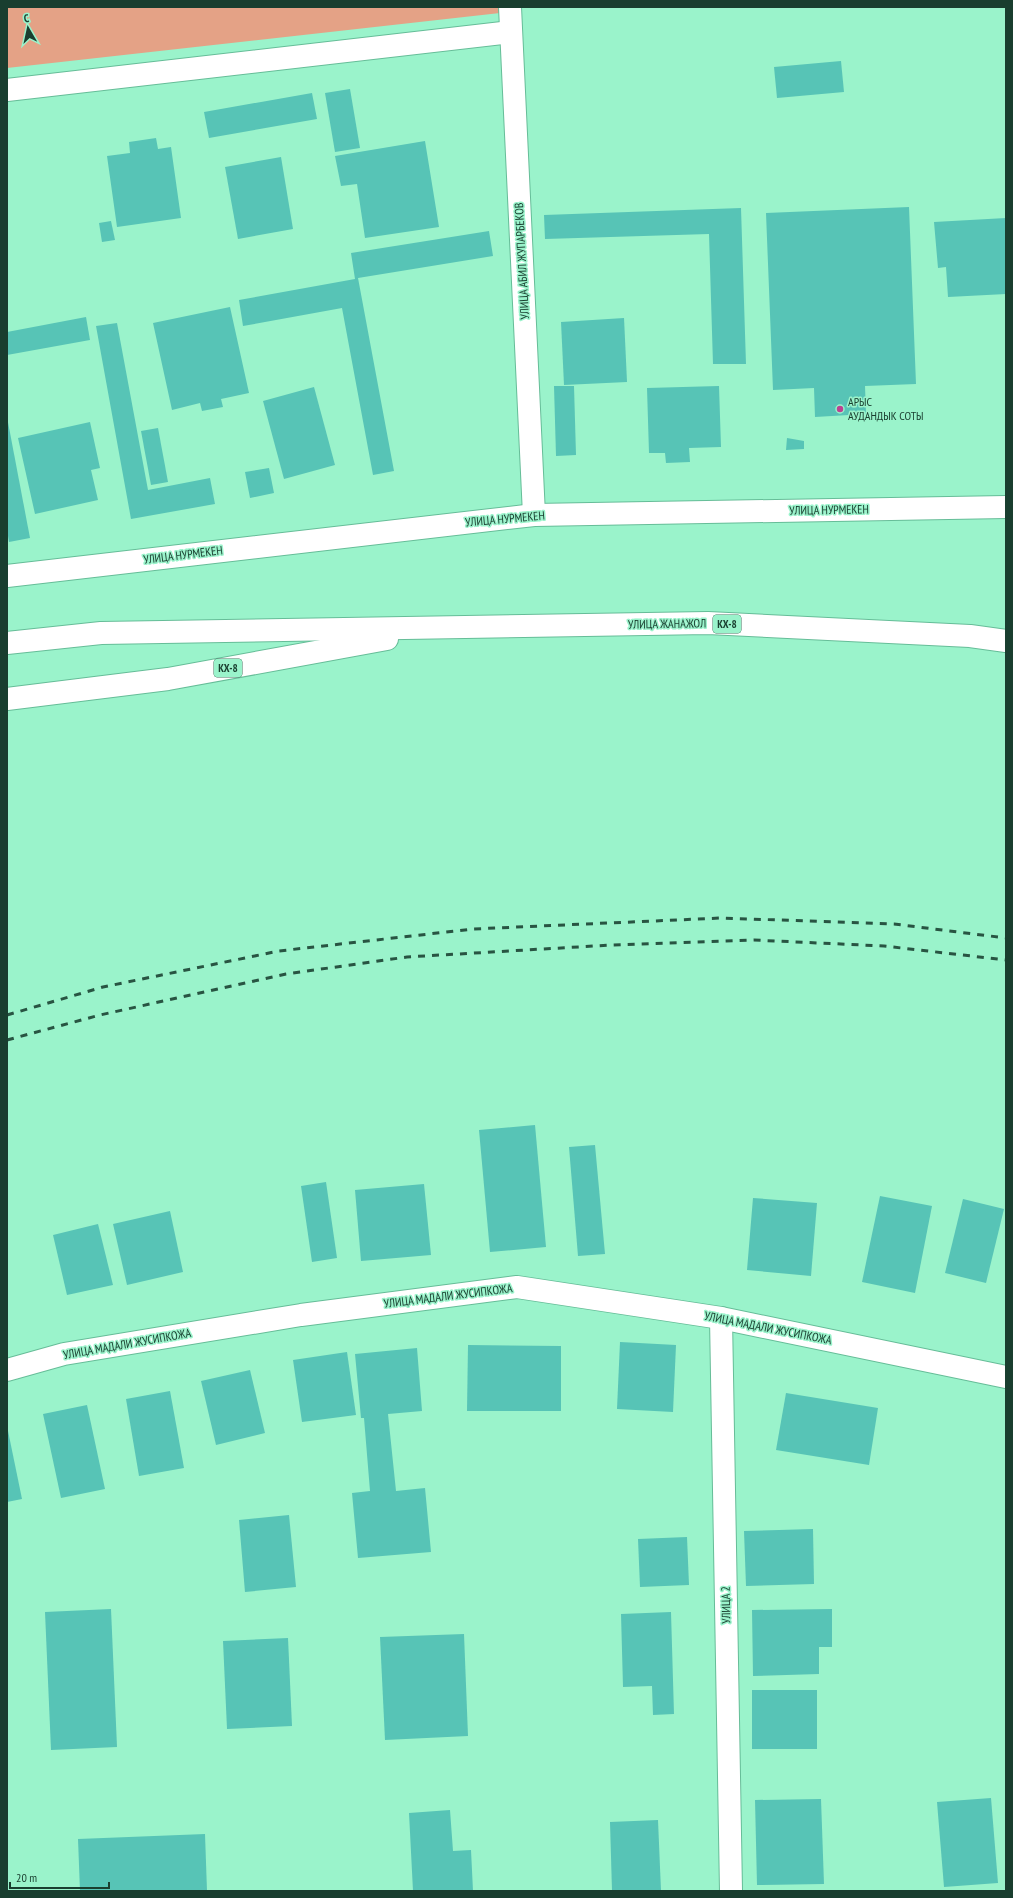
<svg xmlns="http://www.w3.org/2000/svg" width="1013" height="1898" viewBox="0 0 1013 1898" font-family="'PT Sans Narrow',sans-serif">
<style>
.green{fill:#e4a286}
.building{fill:#57c4b6}
.lines{fill:none;stroke-linecap:round;stroke-linejoin:round}
.street-casing{stroke:#66bd98;stroke-width:24}
.primary-casing{stroke:#66bd98;stroke-width:24}
.street{stroke:#fff;stroke-width:22}
.primary{stroke:#fff;stroke-width:22}
.rail{stroke:#285442;stroke-width:3;stroke-dasharray:7 7;stroke-linecap:butt}
.poi-dot{fill:#bc4192;stroke:#9af3cb;stroke-width:1.5}
.labels{text-anchor:middle;stroke-width:3;stroke-linejoin:round;paint-order:stroke}
.shield{fill:#9af3cb;stroke:#40745e;stroke-width:1}
.shield-label{font-size:11px;font-weight:bold;fill:#193e2f}
.street-label{font-size:12px;fill:#193e2f;stroke:#9af3cb}
.poi-label{font-size:12px;fill:#193e2f;stroke:#9af3cb;text-anchor:start}
</style>
<rect width="100%" height="100%" fill="#9af3cb"/>
<polygon class="green" points="7,7 500,7 500,13 7,68"/>
<g class="building">
<polygon points="841,61 844,92 777,98 774,67"/>
<polygon points="350,89 360,148 335,152 325,93"/>
<polygon points="312,93 317,119 209,138 204,112"/>
<polygon points="156,138 158,149 171,147 181,218 117,227 107,156 130,153 129,142"/>
<polygon points="425,141 439,227 365,238 357,184 341,186 335,156"/>
<polygon points="281,157 293,229 238,239 225,167"/>
<polygon points="909,207 916,384 865,386 866,414 815,417 814,388 773,390 766,213"/>
<polygon points="741,208 746,364 713,364 709,234 545,239 544,215"/>
<polygon points="1006,218 1006,294 948,297 946,267 938,268 934,222"/>
<polygon points="111,221 115,240 102,242 99,223"/>
<polygon points="489,231 493,256 358,278 394,471 373,475 342,308 243,326 239,300 355,279 351,253"/>
<polygon points="230,307 249,393 221,399 223,407 202,411 200,403 172,410 153,323"/>
<polygon points="86,317 90,340 7,355 7,332"/>
<polygon points="624,318 627,382 564,385 561,322"/>
<polygon points="117,323 148,490 210,478 215,504 131,519 96,326"/>
<polygon points="554,386 574,386 576,455 556,456"/>
<polygon points="719,386 721,447 689,448 690,462 666,463 665,453 649,453 647,388"/>
<polygon points="314,387 335,465 284,479 263,401"/>
<polygon points="7,417 30,538 9,542 7,530"/>
<polygon points="90,422 100,468 91,470 98,500 35,514 18,438"/>
<polygon points="158,428 168,482 151,485 141,431"/>
<polygon points="787,438 804,441 804,449 786,450"/>
<polygon points="269,468 274,493 250,498 245,472"/>
<polygon points="535,1125 546,1247 490,1252 479,1130"/>
<polygon points="595,1145 605,1254 578,1256 569,1147"/>
<polygon points="326,1182 337,1258 312,1262 301,1186"/>
<polygon points="424,1184 431,1255 361,1261 355,1190"/>
<polygon points="880,1196 932,1206 915,1293 862,1282"/>
<polygon points="753,1198 817,1203 811,1276 747,1270"/>
<polygon points="963,1199 1004,1209 986,1283 945,1273"/>
<polygon points="170,1211 183,1272 127,1285 113,1224"/>
<polygon points="98,1224 113,1285 67,1295 53,1235"/>
<polygon points="620,1342 676,1345 673,1412 617,1409"/>
<polygon points="468,1345 561,1346 561,1411 467,1411"/>
<polygon points="417,1348 422,1411 388,1414 396,1491 425,1488 431,1552 358,1558 352,1493 370,1491 364,1418 361,1418 355,1354"/>
<polygon points="347,1352 356,1415 302,1422 293,1360"/>
<polygon points="250,1370 265,1433 216,1445 201,1381"/>
<polygon points="170,1391 184,1468 139,1476 126,1399"/>
<polygon points="786,1393 878,1408 869,1465 776,1450"/>
<polygon points="87,1405 105,1489 61,1498 43,1414"/>
<polygon points="7,1426 22,1499 7,1502"/>
<polygon points="289,1515 296,1587 245,1592 239,1520"/>
<polygon points="813,1529 814,1584 746,1586 744,1531"/>
<polygon points="687,1537 689,1585 640,1587 638,1539"/>
<polygon points="111,1609 117,1747 51,1750 45,1612"/>
<polygon points="832,1609 832,1647 819,1647 819,1674 753,1676 752,1610"/>
<polygon points="671,1612 674,1714 653,1715 652,1686 623,1687 621,1614"/>
<polygon points="464,1634 468,1736 385,1740 380,1637"/>
<polygon points="288,1638 292,1726 227,1729 223,1641"/>
<rect x="752" y="1690" width="65" height="59"/>
<polygon points="991,1798 998,1883 944,1887 937,1802"/>
<polygon points="821,1799 824,1884 757,1885 755,1800"/>
<polygon points="450,1810 453,1851 471,1850 473,1891 413,1891 409,1813"/>
<polygon points="658,1820 661,1891 612,1891 610,1822"/>
<polygon points="205,1834 207,1891 80,1891 78,1839"/>
</g>
<g class="lines">
<defs>
<g id="street">
<polyline points="510,7 534,515"/>
<polyline points="7,90 511,32"/>
<polyline points="7,576 534,515 1006,507"/>
<polyline points="721,1318 731,1891"/>
<polyline points="7,1370 64,1354 301,1315 517,1287 721,1318 1006,1377"/>
</g>
<g id="primary">
<polyline points="7,643 101,633 708,623 970,636 1006,641"/>
<polyline points="7,699 168,679 387,639"/>
</g>
</defs>
<use href="#street" class="street-casing"/>
<use href="#primary" class="primary-casing"/>
<use href="#street" class="street"/>
<use href="#primary" class="primary"/>
<g class="rail">
<polyline points="7,1015 103,987 279,951 473,929 721,918 894,924 1006,938"/>
<polyline points="7,1040 100,1015 286,974 407,957 611,945 754,940 884,946 1006,960"/>
</g>
</g>
<circle class="poi-dot" cx="840" cy="409" r="4"/>
<g class="labels">
<g class="shield">
<rect x="713" y="615" width="28" height="18" rx="3"/>
<rect x="214" y="659" width="28" height="18" rx="3"/>
</g>
<g class="shield-label">
<text x="727" y="628">КХ-8</text>
<text x="228" y="672">КХ-8</text>
</g>
<g class="street-label">
<text transform="translate(522 261) rotate(-93)" y="4">УЛИЦА АБИЛ ЖУПАРБЕКОВ</text>
<text transform="translate(829 510) rotate(-1)" y="4">УЛИЦА НУРМЕКЕН</text>
<text transform="translate(505 519) rotate(-5)" y="4">УЛИЦА НУРМЕКЕН</text>
<text transform="translate(183 555) rotate(-7)" y="4">УЛИЦА НУРМЕКЕН</text>
<text transform="translate(667 624) rotate(-1)" y="4">УЛИЦА ЖАНАЖОЛ</text>
<text transform="translate(448 1296) rotate(-7)" y="4">УЛИЦА МАДАЛИ ЖУСИПКОЖА</text>
<text transform="translate(768 1328) rotate(11)" y="4">УЛИЦА МАДАЛИ ЖУСИПКОЖА</text>
<text transform="translate(127 1344) rotate(-10)" y="4">УЛИЦА МАДАЛИ ЖУСИПКОЖА</text>
<text transform="translate(726 1605) rotate(-91)" y="4">УЛИЦА 2</text>
</g>
<g class="poi-label">
<text x="848" y="406">АРЫС<tspan x="848" dy="14">АУДАНДЫК СОТЫ</tspan></text>
</g>
</g>
<rect width="1013" height="1898" fill="none" stroke="#193e2f" stroke-width="16"/>
<g transform="translate(28 28) rotate(351)" stroke="#9af3cb" stroke-width="3" paint-order="stroke">
<path d="M0-3L7 15L0 10L-7 15Z" fill="#193e2f"/>
<text y="-6" font-size="11" font-weight="bold" text-anchor="middle" fill="#193e2f">С</text>
</g>
<path d="M10 1882v6h99v-6" fill="none" stroke="#193e2f" stroke-width="2"/>
<text x="16" y="1882" font-size="12" fill="#193e2f" stroke="#9af3cb" stroke-width="3" paint-order="stroke">20 m</text>
</svg>
